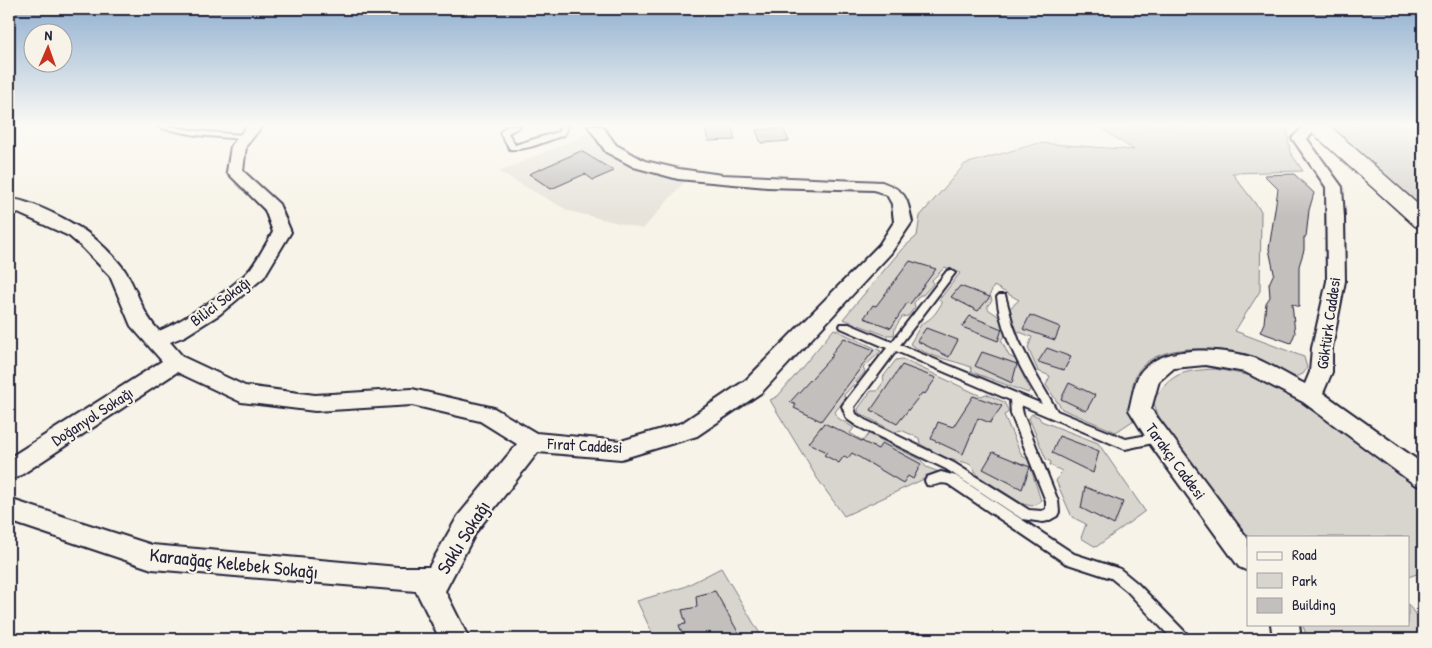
<svg xmlns="http://www.w3.org/2000/svg" width="1432" height="648" viewBox="0 0 1432 648" font-family="'Patrick Hand',sans-serif">
<style>
.built{fill:#e7e3db}
.green{fill:#d8d5cf;stroke:#7d7c85}
.building{fill:#c2bfbd;stroke:#22223b}
.lines{fill:none;stroke-linecap:round;stroke-linejoin:round}
.lane-casing{stroke:#22223b;stroke-width:4}
.street-casing{stroke:#22223b;stroke-width:4}
.secondary-casing{stroke:#22223b;stroke-width:3}
.lane{fill:#f7f3e8;fill-rule:evenodd}
.street{fill:#f7f3e8;fill-rule:evenodd}
.secondary{fill:#f7f3e8;fill-rule:evenodd}
.labels{text-anchor:middle;stroke-width:4.5;stroke-linejoin:round;paint-order:stroke}
.street-label{font-size:16px;fill:#22223b;stroke:#f7f3e8}
.near-street-label{font-size:19px;fill:#22223b;stroke:#f7f3e8}
</style>
<rect width="100%" height="100%" fill="#f7f3e8"/>
<filter id="ink" filterUnits="userSpaceOnUse"><feTurbulence type="fractalNoise" baseFrequency=".02" numOctaves="2"/><feDisplacementMap in="SourceGraphic" scale="10" xChannelSelector="R" yChannelSelector="G"/><feConvolveMatrix kernelMatrix="1 2 1 2 8 2 1 2 1" color-interpolation-filters="sRGB"/></filter>
<g filter="url(#ink)">
<polygon class="built" points="588,133 601,147 621,162 646,173 685,181 643,229 569,211 499,172"/>
<g class="green">
<path d="M1098,126h189l3,26 13,19 -71,2 29,38 -1,80 -25,40 69,26 3,11 -4,6 -9,3c-18,-9 -37,-19 -57,-24 -29,-7 -86,-9 -101,22 -7,15 -4,30 -2,45l-18,12 -54,-23 -16,-24 4,-9 -12,-5 -10,-23 4,-11 -15,-6 -8,-22 10,-9 -25,-14 -4,8 2,7 -4,4v4l10,7 8,18 -5,6 8,16 6,3 15,31 -2,3 -56,-21 -1,-5c-21,-8 -41,-9 -61,-23l12,-21c10,-3 15,-12 20,-20l-3,-3 21,-27 -15,-6 -13,13 1,4 -10,11h-3l-6,8 1,4 -7,9 -6,1 -7,11 -1,7h-9l-42,-16 59,-70 15,-13 3,-20 45,-52 74,-21 95,7z"/>
<polygon points="1325,126 1423,126 1423,211 1336,133"/>
<polygon points="834,329 881,351 863,368 865,372 844,395 845,399 835,412 838,418 854,428 850,433 863,441 869,434 921,460 926,467 939,472 844,516 817,478 770,400 778,396"/>
<path d="M902,359l79,37 5,-2 18,8 5,10 -5,3 18,41 6,3 13,42 -9,5 -9,-2 -46,-29c-5,-14 -12,-12 -24,-15 -11,-3 -23,-11 -33,-16l-1,-6 -18,-8 -6,2 -36,-19 -1,-4 13,-18h6l7,-10 -1,-4 13,-17z"/>
<path d="M1215,369l38,7 34,17 136,96v83l-15,5v-40h-160l-52,-60 -31,-44 -12,-32c19,-29 29,-30 62,-32z"/>
<polygon points="1032,414 1039,417 1041,421 1098,443 1145,511 1096,547 1081,538 1086,524 1072,517 1056,481 1062,471 1050,465 1051,462 1046,459 1029,418"/>
<polygon points="721,568 763,639 655,639 637,601 684,587"/>
<polygon points="1408,604 1423,626 1423,639 1308,639 1302,624 1408,624"/>
</g>
<g class="building">
<polygon points="732,127 735,140 708,141 705,128"/>
<polygon points="783,128 789,141 761,143 756,130"/>
<polygon points="581,151 614,171 593,180 585,174 551,189 529,174"/>
<polygon points="1294,174 1314,193 1309,210 1306,237 1304,237 1304,250 1299,266 1299,307 1292,304 1295,333 1291,343 1260,332 1264,323 1266,303 1270,297 1269,284 1274,273 1269,249 1278,189 1264,175"/>
<polygon points="910,261 936,269 910,304 907,303 891,328 864,318 873,305 876,306"/>
<polygon points="960,286 990,297 978,311 951,297"/>
<polygon points="1030,315 1060,327 1055,340 1023,329"/>
<polygon points="970,316 1002,329 998,341 962,327"/>
<polygon points="926,328 958,340 949,357 917,341"/>
<polygon points="844,338 874,350 821,421 794,408 796,405 790,402 833,355 831,354"/>
<polygon points="1047,348 1071,357 1064,370 1038,362"/>
<polygon points="982,352 1017,364 1012,383 975,366"/>
<polygon points="902,365 936,378 925,394 922,393 897,424 871,410"/>
<polygon points="1069,383 1095,395 1086,411 1061,399"/>
<polygon points="973,396 1002,406 990,423 978,418 963,454 931,439 938,422 953,427"/>
<polygon points="824,423 878,449 882,443 921,464 913,479 908,476 903,483 852,453 848,458 844,456 839,463 824,455 827,452 808,443"/>
<polygon points="1059,436 1099,451 1093,473 1052,453"/>
<polygon points="993,452 1030,467 1022,489 983,469"/>
<polygon points="1085,487 1123,502 1114,525 1081,508"/>
<polygon points="715,591 742,639 684,639 679,625 686,624 682,610 697,607 696,596"/>
</g>
<g class="lines">
<defs>
<g id="lane">
<polygon points="157,126 170,126 196,131 243,135 247,137 243,139 196,135 161,128"/>
<path d="M511,126h10l-13,7 7,12 43,-13 3,-6h7l-4,9c-16,5 -37,16 -54,14l-10,-16 5,-6z"/>
<path d="M950,270l5,3 -55,72 142,59c-20,-33 -41,-68 -45,-107l2,-2h6l8,30 6,16 16,32 22,38 69,28 32,-6 4,2 2,3 -2,3 -37,8 -104,-44 2,9 35,87 1,11 -2,4 -9,5 -5,1 -21,-3 -76,-50 -89,-43 -10,-7 -5,-13 2,-3 43,-55 -46,-20 -1,-2 1,-2h8l43,18 55,-71zM896,351l114,49 1,14 35,87v8l-4,2 -13,-1 -75,-47 -89,-43 -9,-6 -2,-7z"/>
<path d="M941,472l15,4 118,78 46,15 17,14 50,51 2,5h-17l-45,-48 -16,-13 -46,-15 -117,-79c-9,-3 -13,3 -21,1l-2,-4 2,-4z"/>
</g>
<g id="street">
<path d="M247,126h15l-16,20 -3,25 36,33 12,28 -27,45 -44,37 -35,22 -15,6 13,15 62,29 70,9 97,-6 82,19 42,25 85,8 61,-18 64,-43 133,-135 15,-23 -2,-18 -5,-9 -13,-5 -107,-3 -89,-8 -44,-12 -28,-15 -18,-26h14l14,19 29,16 34,8 43,6 160,7c24,9 25,15 30,40l-21,31 -129,139 -65,44 -76,23 -83,-7 -62,80 -31,59 24,48h-29l-24,-48 -264,-22 -143,-48v-22l143,46 246,22h31l29,-51 59,-72 -37,-23 -68,-16 -97,6 -74,-9 -64,-30 -159,105 -9,3v-22l153,-97 -31,-35 -21,-50 -27,-28 -14,-12 -60,-27v-10c18,0 55,19 71,29 13,7 40,33 47,46 12,21 15,39 32,57 23,-9 77,-44 92,-63 8,-11 15,-24 22,-36l-8,-22 -38,-38 4,-26z"/>
<path d="M1304,126h15l-12,13 35,48 2,30 1,64 -13,67v24l-9,21 100,71v23l-9,-3 -111,-82 -58,-30 -40,-7 -31,3 -15,13 -8,28 97,130v32l-9,-4 -89,-123 -21,-34c3,-11 5,-27 11,-37 22,-30 86,-25 117,-14 16,7 32,17 48,25l5,-12 2,-24 15,-67 -1,-94 -34,-49z"/>
<polygon points="1271,624 1299,624 1301,639 1273,639"/>
</g>
<polygon id="secondary" points="1305,126 1329,126 1332,128 1423,209 1423,228 1415,226"/>
</defs>
<use href="#lane" class="lane-casing"/>
<use href="#street" class="street-casing"/>
<use href="#secondary" class="secondary-casing"/>
<use href="#lane" class="lane"/>
<use href="#street" class="street"/>
<use href="#secondary" class="secondary"/>
</g>
</g>
<linearGradient id="sky" x2="0" y2="1"><stop stop-color="#91b0d0"/><stop offset="0.58" stop-color="#fbfaf5"/><stop offset="1" stop-color="#fbfaf5" stop-opacity="0"/></linearGradient>
<rect width="1432" height="216" fill="url(#sky)"/>
<g class="labels">
<g class="street-label">
<text transform="translate(220 301) rotate(-37)" y="6">Bilici Sokağı</text>
<text transform="translate(1328 323) rotate(-82)" y="6">Göktürk Caddesi</text>
<text transform="translate(92 416) rotate(-33)" y="6">Doğanyol Sokağı</text>
<text transform="translate(585 445) rotate(3)" y="6">Fırat Caddesi</text>
<text transform="translate(1176 461) rotate(54)" y="6">Tarakçı Caddesi</text>
</g>
<g class="near-street-label">
<text transform="translate(463 537) rotate(-58)" y="7">Saklı Sokağı</text>
<text transform="translate(234 563) rotate(6)" y="7">Karaağaç Kelebek Sokağı</text>
</g>
</g>
<rect width="1432" height="648" fill="none" stroke="#f7f3e8" stroke-width="30"/>
<rect x="15" y="15" width="1402" height="618" fill="none" stroke="#22223b" stroke-width="2" filter="url(#ink)"/>
<rect x="1247" y="536" width="162" height="90" fill="#f7f3e8" stroke="#a29fa3"/>
<rect x="1257" y="552" width="25" height="8" fill="#f7f3e8" stroke="#a29fa3"/>
<text x="1292" y="560" font-size="15" fill="#22223b">Road</text>
<rect x="1257" y="573" width="25" height="15" fill="#d8d5cf" stroke="#a29fa3"/>
<text x="1292" y="586" font-size="15" fill="#22223b">Park</text>
<rect x="1257" y="598" width="25" height="15" fill="#c2bfbd" stroke="#a29fa3"/>
<text x="1292" y="610" font-size="15" fill="#22223b">Building</text>
<g transform="translate(48 48) rotate(2)"><circle r="24" fill="#f7f3e8" stroke="#a29fa3"/>
<path d="M0-4L9 19L0 12L-9 19Z" fill="#c8321e"/>
<text y="-8" font-size="14" font-weight="bold" text-anchor="middle" fill="#22223b">N</text>
</g>
</svg>
